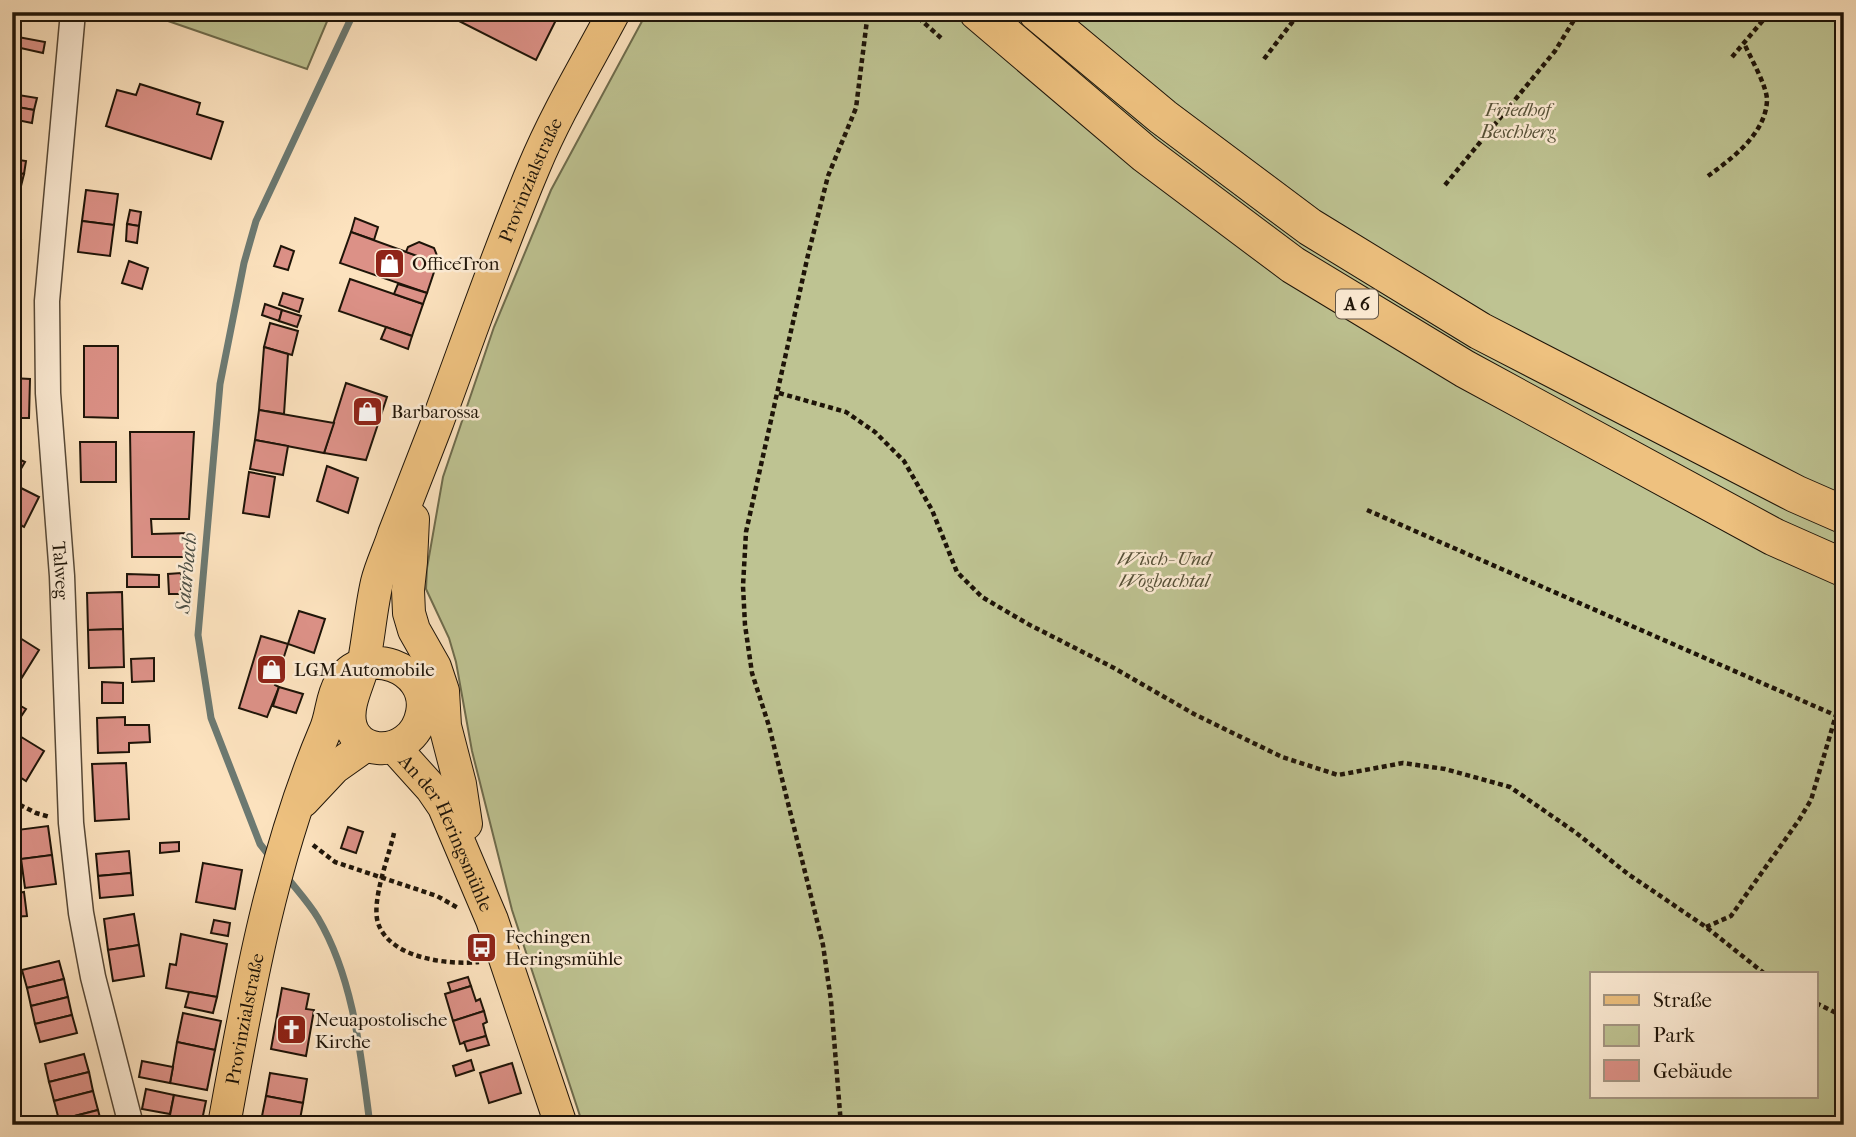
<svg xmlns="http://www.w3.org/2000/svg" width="1856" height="1137" viewBox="0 0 1856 1137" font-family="'IM FELL French Canon',serif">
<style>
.green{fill:#bec392;stroke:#6e6c4d;stroke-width:2;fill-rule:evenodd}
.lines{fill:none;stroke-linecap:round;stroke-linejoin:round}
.stream{stroke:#6c7971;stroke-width:7}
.building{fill:#dc9187;stroke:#1e1408;stroke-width:2}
.minor-casing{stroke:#564836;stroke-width:27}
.major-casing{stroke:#1e1408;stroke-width:34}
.highway-casing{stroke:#1e1408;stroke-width:39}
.path{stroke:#1e1408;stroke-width:4.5;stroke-dasharray:5 3.5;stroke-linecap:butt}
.minor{stroke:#fdecd5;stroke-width:24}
.major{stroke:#eec17f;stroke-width:32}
.highway{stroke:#eec17f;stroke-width:37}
.labels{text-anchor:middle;stroke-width:5;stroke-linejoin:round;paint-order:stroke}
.shield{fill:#fdecd5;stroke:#615546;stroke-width:2}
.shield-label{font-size:18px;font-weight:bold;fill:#1e1408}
.park-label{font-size:19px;font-style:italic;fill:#565138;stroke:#fdecd5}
.street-label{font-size:19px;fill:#1e1408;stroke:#fdecd5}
.poi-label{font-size:19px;fill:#1e1408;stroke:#fdecd5;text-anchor:start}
.water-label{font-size:21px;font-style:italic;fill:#4c4f45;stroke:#fdecd5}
</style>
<rect width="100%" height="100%" fill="#fce2be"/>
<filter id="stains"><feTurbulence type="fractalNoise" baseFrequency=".00286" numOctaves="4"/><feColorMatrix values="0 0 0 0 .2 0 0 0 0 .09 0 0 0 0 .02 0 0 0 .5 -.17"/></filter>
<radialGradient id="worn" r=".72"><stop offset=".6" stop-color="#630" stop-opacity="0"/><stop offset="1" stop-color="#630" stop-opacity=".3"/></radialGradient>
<g class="green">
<polygon points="142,12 331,12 307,69"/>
<path d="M647,12h1197v1113h-1261l-71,-215 -40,-159 -16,-89 -7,-24 -23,-49 1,-21 16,-91 51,-150 57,-137zM1592,974h224v123h-224z"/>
</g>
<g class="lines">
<g class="stream">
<polyline points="271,858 260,844 211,718 198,635 220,384 244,263 256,221 354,12"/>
<path d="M285,875c11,14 24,28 33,43 36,61 43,138 52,207"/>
</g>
</g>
<g class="building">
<polygon points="12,12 20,12 17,28 12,27"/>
<polygon points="458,12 560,12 536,60 455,19"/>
<polygon points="18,37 45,42 43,53 16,47"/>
<polygon points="140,84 200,103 197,114 223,122 211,159 106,126 117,90 136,95"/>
<polygon points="12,94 37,98 34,110 12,106"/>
<polygon points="12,106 34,110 32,123 12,119"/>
<polygon points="12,159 26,161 24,174 12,172"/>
<polygon points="12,172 24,174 21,186 12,184"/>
<polygon points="86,190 118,194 114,225 82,221"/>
<polygon points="130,210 141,212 139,226 127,224"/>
<polygon points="355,218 378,227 374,240 351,232"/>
<polygon points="82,221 114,225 110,256 78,252"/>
<polygon points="127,224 139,226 137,243 126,241"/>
<polygon points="351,232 437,263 427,293 340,263"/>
<polygon points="12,238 21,240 19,254 12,253"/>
<polygon points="419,242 434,248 438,258 437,263 406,252 408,247"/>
<polygon points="281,246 294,251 288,270 274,266"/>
<polygon points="129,261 148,268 142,289 122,283"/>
<polygon points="350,279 423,304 412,336 339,311"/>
<polygon points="398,284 427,293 423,304 394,294"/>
<polygon points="283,293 303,299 299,312 279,305"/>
<polygon points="265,304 282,310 279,321 262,315"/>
<polygon points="282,310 301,316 297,327 279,321"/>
<polygon points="270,323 298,331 292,355 264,347"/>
<polygon points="386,327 412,336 408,349 381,339"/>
<polygon points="84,346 118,346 118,418 84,417"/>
<polygon points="264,347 288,354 284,414 259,410"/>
<polygon points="12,378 30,379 29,418 12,418"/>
<polygon points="346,383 387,397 366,460 324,453"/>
<polygon points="259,410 334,423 324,453 255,440"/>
<polygon points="130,432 194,432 189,519 151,519 152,534 189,533 188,557 132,557"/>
<polygon points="255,440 288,446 283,475 250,469"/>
<polygon points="80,442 116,442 116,482 81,482"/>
<polygon points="12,456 25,462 12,484"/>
<polygon points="327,466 358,478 348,513 317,501"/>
<polygon points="249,472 275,477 269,517 243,513"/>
<polygon points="21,488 39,497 24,527 12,521 12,506"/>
<polygon points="12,521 21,525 12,541"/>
<polygon points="181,573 181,594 169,594 168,574"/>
<polygon points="127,574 159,575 159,587 127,587"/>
<polygon points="122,592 123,629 88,630 87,593"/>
<polygon points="299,611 325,619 314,653 288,644"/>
<polygon points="123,629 124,667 89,668 88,630"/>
<polygon points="12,633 39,650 16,687 12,684"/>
<polygon points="261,636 288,644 275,685 279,687 267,717 239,708"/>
<polygon points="154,658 154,681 132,682 131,659"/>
<polygon points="102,682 123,683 123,703 102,703"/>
<polygon points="279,687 303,694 296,713 273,706"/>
<polygon points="12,701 26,709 12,730"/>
<polygon points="125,717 125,725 149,725 150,742 129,743 129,752 98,753 97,718"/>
<polygon points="18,735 44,751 26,781 12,772 12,744"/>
<polygon points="126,763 129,819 95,821 92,764"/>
<polygon points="48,826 52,855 21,859 17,830"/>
<polygon points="348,827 363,832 356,853 341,848"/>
<polygon points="179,842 179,851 160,853 160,843"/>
<polygon points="129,851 131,873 98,876 96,854"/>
<polygon points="52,855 56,884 25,888 21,859"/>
<polygon points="203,863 242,870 235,909 196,902"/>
<polygon points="131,873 133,895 100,898 98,876"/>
<polygon points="24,892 27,916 12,917 12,894"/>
<polygon points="134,914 139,945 108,950 104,919"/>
<polygon points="214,920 230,923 228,936 211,933"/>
<polygon points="181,934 227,944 217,997 166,988 170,964 176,965"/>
<polygon points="139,945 144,976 113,981 108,950"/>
<polygon points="59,961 64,979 27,988 22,970"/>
<polygon points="468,977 471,986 451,992 448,983"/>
<polygon points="64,979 68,997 31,1006 27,988"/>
<polygon points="471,986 476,1001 480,999 484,1011 453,1021 445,994"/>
<polygon points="282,988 309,994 306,1009 314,1010 306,1056 271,1049"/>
<polygon points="189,992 217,997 213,1013 185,1007"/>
<polygon points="68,997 72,1015 35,1024 31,1006"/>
<polygon points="484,1011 487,1022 483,1024 486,1036 460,1044 453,1021"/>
<polygon points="183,1013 221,1021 215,1050 177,1042"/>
<polygon points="72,1015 77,1033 40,1042 35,1024"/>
<polygon points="486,1036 489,1045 467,1051 464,1042"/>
<polygon points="177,1042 215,1050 207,1090 170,1083"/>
<polygon points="84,1054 89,1072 49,1082 45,1064"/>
<polygon points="471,1060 474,1070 456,1076 453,1066"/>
<polygon points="142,1061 173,1067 170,1083 139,1077"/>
<polygon points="512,1063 521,1093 489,1103 480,1073"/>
<polygon points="89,1072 93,1091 54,1101 49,1082"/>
<polygon points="270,1073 307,1079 303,1103 266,1096"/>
<polygon points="146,1089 174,1095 170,1114 142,1109"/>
<polygon points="93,1091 98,1110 59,1120 54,1101"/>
<polygon points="174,1095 206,1101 201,1125 168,1125"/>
<polygon points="266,1096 303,1103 299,1125 261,1121"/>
<polygon points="98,1110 102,1125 60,1125 59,1120"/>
</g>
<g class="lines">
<defs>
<g id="minor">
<path id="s1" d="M73,12l-26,289 1,92 14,183 9,247 10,90 12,64 38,148"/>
</g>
<g id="major">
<polyline points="413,519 411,562 408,590 409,613 414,630 435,667 443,691 445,726 460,784 466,824"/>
<path id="s2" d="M394,747l37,41 13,19 48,113 69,205"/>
<polyline points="303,801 334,768 365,746"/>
<path id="s3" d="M224,1125c24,-133 48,-269 101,-394 7,-15 6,-33 15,-48 23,-40 91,-16 82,30 -9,50 -84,47 -71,-10 3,-14 10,-27 13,-42 5,-26 7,-53 13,-79 4,-16 12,-32 17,-48 14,-36 28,-72 42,-108 32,-86 62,-174 98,-259 22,-53 53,-104 80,-155"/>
</g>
<g id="highway">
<polyline points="978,12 1145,154 1293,265 1465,369 1774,537 1844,568"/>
<polyline points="1037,12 1163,117 1310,227 1480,331 1796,494 1844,515"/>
</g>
</defs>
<use href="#minor" class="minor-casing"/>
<use href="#major" class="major-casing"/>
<use href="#highway" class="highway-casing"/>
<g class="path">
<polyline points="912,12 941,38"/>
<polyline points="1732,57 1770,12"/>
<polyline points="1264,59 1300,12"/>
<path d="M1708,176c25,-18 58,-43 59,-76 0,-14 -17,-43 -23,-57"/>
<polyline points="1445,185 1555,51 1579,12"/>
<polyline points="779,393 846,412 875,432 904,461 932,510 957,572 982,597 1028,624 1114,668 1194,714 1282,757 1338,775 1403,763 1445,769 1510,787 1575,832 1628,874 1706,927 1765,974"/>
<polyline points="1367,510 1844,719"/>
<polyline points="12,801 36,813 50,817"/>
<path d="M394,833c-5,23 -23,68 -16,90 12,36 71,42 101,39"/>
<polyline points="313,845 335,862 437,896 458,908"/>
<polyline points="1706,927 1731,916 1799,820 1811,800 1836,715"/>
<polyline points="1816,1003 1844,1017"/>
<polyline points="841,1125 831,1001 823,945 769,726 752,673 745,625 743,586 746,532 808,255 828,176 856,108 868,12"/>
</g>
<use href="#minor" class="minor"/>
<use href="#major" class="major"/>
<use href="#highway" class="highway"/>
</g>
<defs>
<symbol id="shop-square" viewBox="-11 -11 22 22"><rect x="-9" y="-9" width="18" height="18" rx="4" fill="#8f2418" stroke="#fdecd5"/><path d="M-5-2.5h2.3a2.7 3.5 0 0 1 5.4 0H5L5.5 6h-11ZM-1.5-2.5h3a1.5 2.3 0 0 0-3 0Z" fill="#fff"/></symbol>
<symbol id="bus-square" viewBox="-11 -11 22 22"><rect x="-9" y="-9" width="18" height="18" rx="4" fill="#8f2418" stroke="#fdecd5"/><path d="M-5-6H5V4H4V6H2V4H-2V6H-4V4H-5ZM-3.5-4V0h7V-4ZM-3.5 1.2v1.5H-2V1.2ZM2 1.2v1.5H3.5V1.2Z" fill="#fff"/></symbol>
<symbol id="church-square" viewBox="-11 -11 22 22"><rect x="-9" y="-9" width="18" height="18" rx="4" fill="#8f2418" stroke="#fdecd5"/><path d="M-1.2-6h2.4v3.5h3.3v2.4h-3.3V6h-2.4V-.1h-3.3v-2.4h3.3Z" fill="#fff"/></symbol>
</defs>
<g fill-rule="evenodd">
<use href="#shop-square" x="372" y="246" width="35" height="35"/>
<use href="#shop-square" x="350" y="394" width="35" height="35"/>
<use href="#shop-square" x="254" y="652" width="35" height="35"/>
<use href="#bus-square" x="464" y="930" width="35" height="35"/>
<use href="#church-square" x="274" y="1012" width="35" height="35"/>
</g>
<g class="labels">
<rect class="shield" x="1336" y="289.5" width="42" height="29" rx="5"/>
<g class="shield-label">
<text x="1357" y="310">A 6</text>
</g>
<g class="park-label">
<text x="1518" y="116">Friedhof<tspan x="1518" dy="22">Beschberg</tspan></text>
<text x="1164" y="565">Wisch- Und<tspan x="1164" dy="22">Wogbachtal</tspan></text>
</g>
<g class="street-label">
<text dy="7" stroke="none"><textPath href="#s3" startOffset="1256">Provinzialstraße</textPath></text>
<text dy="7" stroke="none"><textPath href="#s1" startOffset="560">Talweg</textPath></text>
<text dy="7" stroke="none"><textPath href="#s2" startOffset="102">An der Heringsmühle</textPath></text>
<text dy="7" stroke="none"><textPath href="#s3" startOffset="108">Provinzialstraße</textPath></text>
</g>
<g class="poi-label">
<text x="412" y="270">OfficeTron</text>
<text x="391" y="418">Barbarossa</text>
<text x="294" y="676">LGM Automobile</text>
<text x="505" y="943">Fechingen<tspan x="505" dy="22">Heringsmühle</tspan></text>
<text x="315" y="1026">Neuapostolische<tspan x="315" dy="22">Kirche</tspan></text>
</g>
<g class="water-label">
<text transform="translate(186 573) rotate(-85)" y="7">Saarbach</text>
</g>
</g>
<rect width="1856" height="1137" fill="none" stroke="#fce2be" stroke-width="42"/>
<rect x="14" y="14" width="1828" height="1109" fill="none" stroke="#1e1408" stroke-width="3.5"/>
<rect x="21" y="21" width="1814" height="1095" fill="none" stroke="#1e1408" stroke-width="2"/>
<rect x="1590" y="972" width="228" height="126" fill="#fdecd5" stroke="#a49683" stroke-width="2"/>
<rect x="1604" y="995" width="35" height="10" fill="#eec17f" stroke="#a49683" stroke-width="2"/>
<text x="1653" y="1007" font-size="21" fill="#1e1408">Straße</text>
<rect x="1604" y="1025" width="35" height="21" fill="#bec392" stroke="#a49683" stroke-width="2"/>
<text x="1653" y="1042" font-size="21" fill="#1e1408">Park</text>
<rect x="1604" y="1060" width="35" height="21" fill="#dc9187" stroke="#a49683" stroke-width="2"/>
<text x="1653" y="1078" font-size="21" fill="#1e1408">Gebäude</text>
<rect width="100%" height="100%" filter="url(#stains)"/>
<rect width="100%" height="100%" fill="url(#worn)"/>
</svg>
